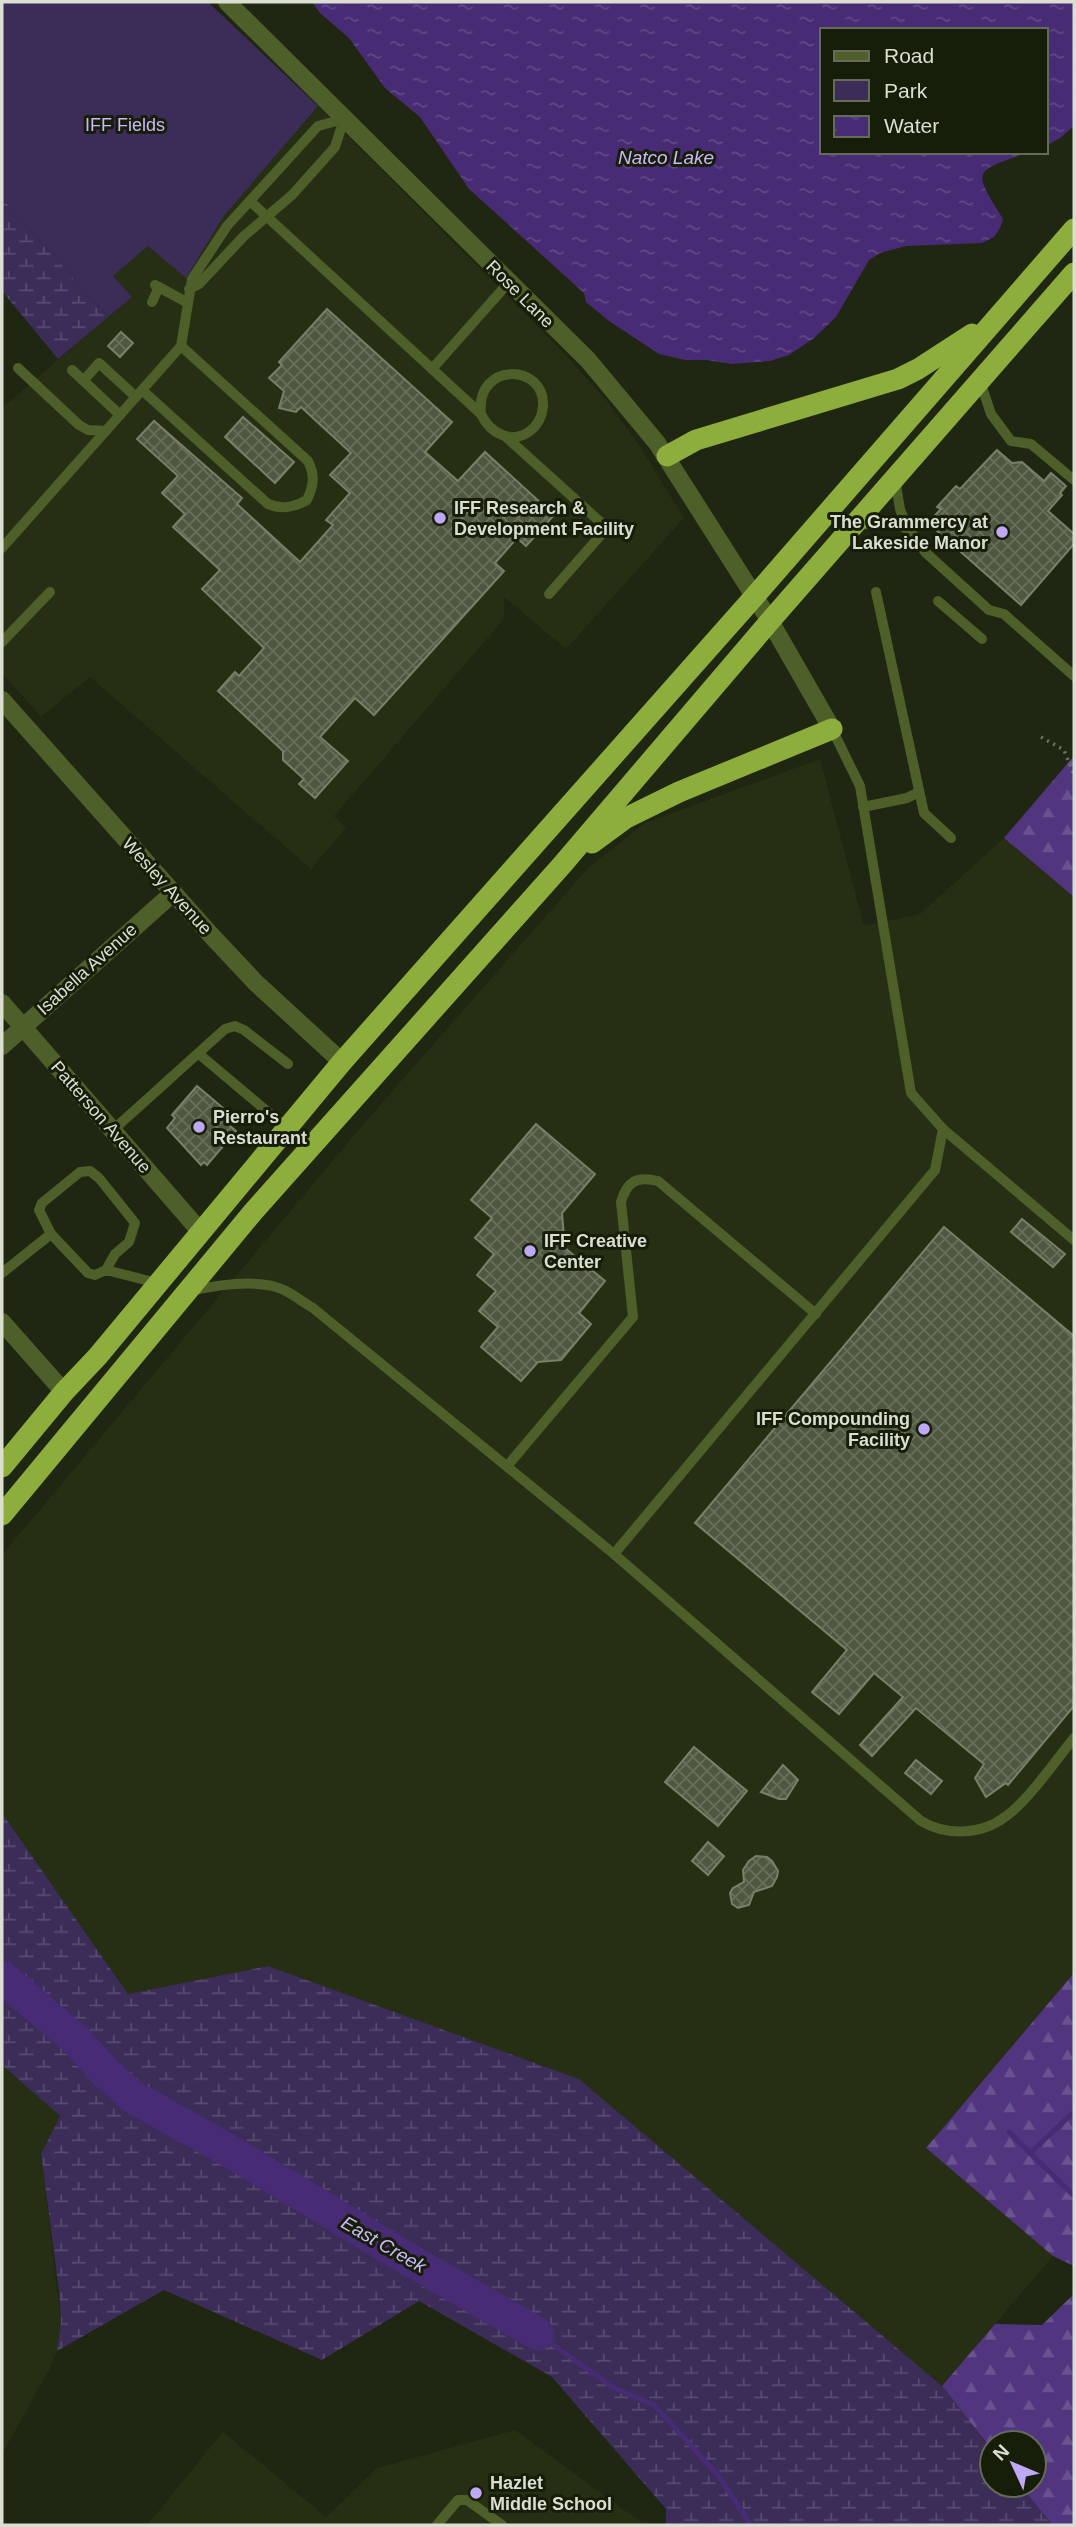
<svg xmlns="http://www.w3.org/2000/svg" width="1076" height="2527" viewBox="0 0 1076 2527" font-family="Arial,sans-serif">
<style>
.built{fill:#262f14}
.forest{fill:url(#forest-firs)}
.wetland{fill:url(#wetland-marsh)}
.green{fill:#3b2d58}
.water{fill:url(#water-ripples)}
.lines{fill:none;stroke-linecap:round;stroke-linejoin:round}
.stream{stroke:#472b74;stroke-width:5}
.river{stroke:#472b74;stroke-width:33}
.building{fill:url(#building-cross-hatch);stroke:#778068;stroke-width:2}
.path{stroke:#6f7564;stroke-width:3.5;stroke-dasharray:2 5;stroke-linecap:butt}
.lane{stroke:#4e5f29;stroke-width:10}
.street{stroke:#4e5f29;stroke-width:18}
.highway{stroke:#8dae3d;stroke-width:21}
.poi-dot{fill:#bfa8f4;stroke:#161d09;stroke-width:2.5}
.labels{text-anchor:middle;stroke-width:6;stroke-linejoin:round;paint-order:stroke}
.park-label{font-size:18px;fill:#cbb8f8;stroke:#161d09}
.street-label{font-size:18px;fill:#dadfd2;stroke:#161d09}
.poi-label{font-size:18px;font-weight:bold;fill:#dadfd2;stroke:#161d09;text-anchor:start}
.water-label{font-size:19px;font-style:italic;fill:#cbb8f8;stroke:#161d09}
</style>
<defs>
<pattern id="forest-firs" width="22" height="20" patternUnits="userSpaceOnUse" patternTransform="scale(1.75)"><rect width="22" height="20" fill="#51357f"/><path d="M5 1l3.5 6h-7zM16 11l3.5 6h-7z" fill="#695290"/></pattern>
<pattern id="wetland-marsh" width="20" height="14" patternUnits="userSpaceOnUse" patternTransform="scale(1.75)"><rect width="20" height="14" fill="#3b2d58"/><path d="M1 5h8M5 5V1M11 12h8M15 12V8" fill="none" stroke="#574b6f"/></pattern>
<pattern id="water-ripples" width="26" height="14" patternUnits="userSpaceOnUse" patternTransform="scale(1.75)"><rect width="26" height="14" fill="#472b74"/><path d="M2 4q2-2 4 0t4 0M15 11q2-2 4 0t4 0" fill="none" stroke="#614987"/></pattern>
<pattern id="building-cross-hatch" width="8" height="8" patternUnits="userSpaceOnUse" patternTransform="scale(1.75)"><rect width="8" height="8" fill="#4f5741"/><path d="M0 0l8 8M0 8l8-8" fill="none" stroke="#686f5c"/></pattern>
</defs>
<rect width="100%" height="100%" fill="#1f2612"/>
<g class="built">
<polygon points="318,106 562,351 607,401 641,448 684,518 566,649 504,597 504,619 334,816 346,828 311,869 90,677 41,717 2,673 2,408 131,297 113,276 148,246 186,278 223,217"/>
<polygon points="820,759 864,926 920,914 1004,838 1074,897 1074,1973 926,2148 1053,2256 942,2386 579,2079 268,1966 128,1994 2,1813 2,1555 366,1121 589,867 645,823"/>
<polygon points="2,2065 60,2116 41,2154 61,2321 57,2351 49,2370 2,2454"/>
<polygon points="515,2430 645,2525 147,2525 223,2432 326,2517 377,2468"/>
</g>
<g class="forest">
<polygon points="1074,756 1074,897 1004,838"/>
<polygon points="1074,1973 1074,2266 1053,2256 926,2148"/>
<polygon points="1074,2294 1074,2525 1052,2525 1020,2485 1034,2485 1034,2443 992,2443 992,2450 942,2386 995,2324 1042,2325"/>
</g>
<g class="wetland">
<polygon points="2,198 108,317 58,359 2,291"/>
<polygon points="2,1813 128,1994 268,1966 579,2079 942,2386 992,2450 992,2485 1020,2485 1052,2525 666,2525 666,2509 552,2377 419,2301 322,2360 164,2290 57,2351 61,2321 59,2291 41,2154 60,2116 2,2065"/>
</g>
<polygon class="green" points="3,2 208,2 318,106 223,217 186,278 148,246 113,276 132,297 108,317 2,198"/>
<path class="water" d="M312,2h762v124l-14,12 -14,8v-116h-224v122h206c-54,21 -57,15 -25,67l-3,9 -6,9 -12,6 -76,3 -26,7 -11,7 -33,57 -22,21 -25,17 -19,6 -38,3 -25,-4h-22l-26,-6 -50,-33 -23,-19 -2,-9 -115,-104 -49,-72 -35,-29 -36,-50 -29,-25z"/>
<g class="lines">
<g class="stream">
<polyline points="1009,2132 1074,2196"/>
<polyline points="1030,2153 1074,2112"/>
<polyline points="538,2334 612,2387 654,2405 717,2474 751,2525"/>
</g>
<polyline class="river" points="2,1977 76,2040 105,2072 133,2097 226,2149 403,2256 538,2334"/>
</g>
<g class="building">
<polygon points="327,309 452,422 425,452 458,481 485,452 554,515 526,546 517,538 495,563 504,571 374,715 355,698 320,737 348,761 315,798 299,784 304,779 283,760 283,751 218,691 235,672 239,676 264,648 202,589 220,570 173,527 185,514 162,493 178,476 137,439 154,421 242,498 237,504 300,562 333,525 326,520 350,493 330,475 351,453 301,407 296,412 279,408 284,391 269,378 282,365 279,362"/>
<polygon points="121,332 133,343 120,357 108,346"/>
<polygon points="243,417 294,462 275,483 225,437"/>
<polygon points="997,450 1012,463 1022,462 1044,481 1051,473 1066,486 1060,493 1062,495 1048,511 1074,534 1074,544 1021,605 928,523 941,509 937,507 956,486 960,489"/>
<polygon points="197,1086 235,1118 229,1125 236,1131 207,1165 204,1162 201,1165 167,1128 175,1118 172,1115"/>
<polygon points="536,1124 595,1174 562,1213 565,1248 605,1281 579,1313 591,1324 561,1360 538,1362 521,1381 481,1347 498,1327 479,1311 496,1291 477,1275 494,1254 475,1238 492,1218 471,1200"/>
<polygon points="1022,1219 1065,1254 1053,1267 1011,1232"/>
<polygon points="944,1227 1074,1336 1074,1706 1008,1785 1006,1783 986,1797 975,1778 984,1764 916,1708 872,1756 860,1745 903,1697 874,1673 839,1714 812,1692 847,1650 695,1523"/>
<polygon points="694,1747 747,1791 718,1826 665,1782"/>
<polygon points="916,1760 942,1781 931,1794 905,1773"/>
<polygon points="783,1765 798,1780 786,1799 779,1799 761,1792"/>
<polygon points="708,1842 724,1856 708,1875 692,1861"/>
<polygon points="756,1856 767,1857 772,1861 778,1871 777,1877 772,1886 754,1892 749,1905 738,1908 732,1904 730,1893 733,1888 744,1882 743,1870 749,1861"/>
</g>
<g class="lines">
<polyline class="path" points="1041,737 1064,750 1074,775"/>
<g class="lane">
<path d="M250,201l231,213c9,19 30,31 49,17 8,-6 12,-15 13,-24 3,-44 -68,-46 -62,7"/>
<polyline points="155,285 188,303"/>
<polyline points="189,289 199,284 244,236 292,195 335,147 344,119"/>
<polyline points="152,302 159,287"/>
<polyline points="18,368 79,425 88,430 106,431"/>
<polyline points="432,369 509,282"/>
<polyline points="72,370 120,415"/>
<polyline points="84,380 99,363 136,397"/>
<polyline points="980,381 991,414 1011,441 1031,444 1074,480"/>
<path d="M142,390l126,114c15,6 26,3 39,-4 7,-15 8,-25 1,-39l-127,-115"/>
<polyline points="505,436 607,528 549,594"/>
<polyline points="895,479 900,509 905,523 925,552 989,610 1004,614 1074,676"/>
<path d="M857,525c17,-1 36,-6 51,5"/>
<polyline points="2,548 181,346 192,279 227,226 318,126 344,119"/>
<polyline points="876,592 924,813 951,838"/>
<polyline points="938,601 982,639"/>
<polyline points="2,642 50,592"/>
<polyline points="863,807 907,798 919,792"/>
<polyline points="199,1054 287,1128"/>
<polyline points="943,1129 1074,1240"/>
<polyline points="113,1130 225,1029 235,1026 244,1030 288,1064"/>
<polyline points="106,1270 115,1254 129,1242 135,1223 99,1178 90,1171 80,1172 42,1203 39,1210 51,1234 88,1273 95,1275 106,1270 157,1283"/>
<polyline points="2,1273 51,1234"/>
<path d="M190,1291c27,-6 68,-13 94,-1 10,5 19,12 29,18l301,246 307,267c25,15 60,14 84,-4 24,-17 50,-56 69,-79"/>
<path d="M508,1465l125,-148 -12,-115c6,-21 16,-26 37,-21l158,133"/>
<polyline points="614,1554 935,1170 943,1129 911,1093 860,786 832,729"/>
<polyline points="437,2525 458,2500 467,2500 502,2525"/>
</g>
<g class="street">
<polyline points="227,2 588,360 657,443 770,621 832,729"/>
<polyline points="2,700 210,934 256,983 342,1062"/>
<polyline points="2,1003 200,1231"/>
<polyline points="2,1046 173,893"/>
<polyline points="2,1322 64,1392"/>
</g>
<g class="highway">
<polyline points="667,456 696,440 898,379 918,369 972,334"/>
<polyline points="592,843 626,818 679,792 832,729"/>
<polyline points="2,1467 64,1392 98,1356 342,1062 754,597 1074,229"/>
<polyline points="2,1515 253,1212 562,865 770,621 1074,273"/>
</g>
</g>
<g class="poi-dot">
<circle cx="440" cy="518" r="7"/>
<circle cx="1002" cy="532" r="7"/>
<circle cx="199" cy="1127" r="7"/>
<circle cx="530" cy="1251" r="7"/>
<circle cx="924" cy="1429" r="7"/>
<circle cx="476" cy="2493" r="7"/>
</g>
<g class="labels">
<g class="park-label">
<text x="125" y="131">IFF Fields</text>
</g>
<g class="street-label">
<text transform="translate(520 294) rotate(45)" y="6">Rose Lane</text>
<text transform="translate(167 886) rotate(48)" y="6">Wesley Avenue</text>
<text transform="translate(87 969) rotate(-42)" y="6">Isabella Avenue</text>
<text transform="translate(101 1117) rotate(49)" y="6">Patterson Avenue</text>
</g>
<g class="poi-label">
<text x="454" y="514">IFF Research &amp;<tspan x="454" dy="21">Development Facility</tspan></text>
<text x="988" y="528" text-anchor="end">The Grammercy at<tspan x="988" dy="21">Lakeside Manor</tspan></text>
<text x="213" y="1123">Pierro's<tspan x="213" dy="21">Restaurant</tspan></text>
<text x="544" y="1247">IFF Creative<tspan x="544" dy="21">Center</tspan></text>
<text x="910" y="1425" text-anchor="end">IFF Compounding<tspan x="910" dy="21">Facility</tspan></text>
<text x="490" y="2489">Hazlet<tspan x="490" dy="21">Middle School</tspan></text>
</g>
<g class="water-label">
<text x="666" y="164">Natco Lake</text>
<text transform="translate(384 2244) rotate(30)" y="7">East Creek</text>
</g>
</g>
<rect width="1076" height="2527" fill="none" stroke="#dadfd2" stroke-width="7"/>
<rect x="820" y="28" width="228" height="126" fill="#161d09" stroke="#646b59" stroke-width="2"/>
<rect x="834" y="51" width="35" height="10" fill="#4e5f29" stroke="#646b59" stroke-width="2"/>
<text x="884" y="63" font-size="21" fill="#dadfd2">Road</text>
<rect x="834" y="80" width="35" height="21" fill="#3b2d58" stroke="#646b59" stroke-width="2"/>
<text x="884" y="98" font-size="21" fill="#dadfd2">Park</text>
<rect x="834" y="116" width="35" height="21" fill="url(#water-ripples)" stroke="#646b59" stroke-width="2"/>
<text x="884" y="133" font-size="21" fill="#dadfd2">Water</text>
<g transform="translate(1013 2464) rotate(314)"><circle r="33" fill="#161d09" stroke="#646b59" stroke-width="2"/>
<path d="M0-5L12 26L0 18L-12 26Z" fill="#bfa8f4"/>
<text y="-10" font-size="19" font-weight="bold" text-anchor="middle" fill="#dadfd2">N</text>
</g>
</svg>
